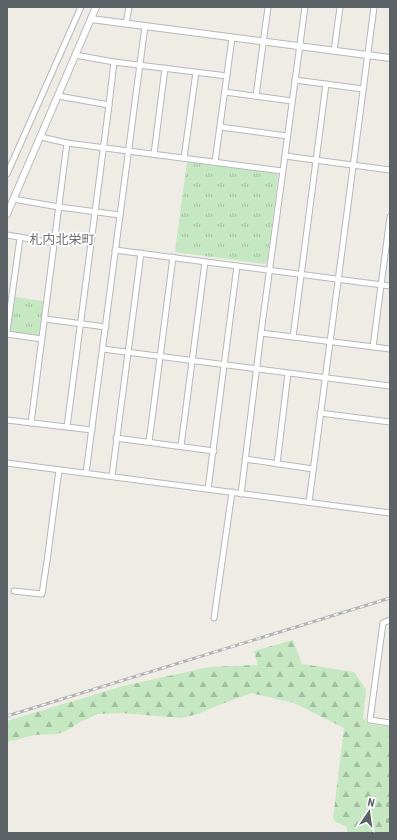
<svg xmlns="http://www.w3.org/2000/svg" width="397" height="840" viewBox="0 0 397 840" font-family="'Roboto Condensed','Noto Sans JP',sans-serif">
<style>
.forest{fill:url(#forest-firs)}
.cemetery{fill:url(#cemetery-stones)}
.park{fill:url(#park-tufts)}
.lines{fill:none;stroke-linecap:round;stroke-linejoin:round}
.minor-casing{stroke:#b5b8bc;stroke-width:7}
.tertiary-casing{stroke:#b5b8bc;stroke-width:8}
.minor{stroke:#fff;stroke-width:5}
.tertiary{stroke:#fff;stroke-width:6}
.rail-casing{stroke:#b3b4b5;stroke-width:3}
.rail{stroke:#fff;stroke-width:1.5;stroke-dasharray:4.5;stroke-linecap:butt}
.labels{text-anchor:middle;stroke-width:3.5;stroke-linejoin:round;paint-order:stroke}
.quarter-label{font-size:13px;fill:#6d7377;stroke:#fff}
</style>
<defs>
<pattern id="forest-firs" width="22" height="20" patternUnits="userSpaceOnUse"><rect width="22" height="20" fill="#c5e7c1"/><path d="M5 1l3.5 6h-7zM16 11l3.5 6h-7z" fill="#a3bfa0"/></pattern>
<pattern id="cemetery-stones" width="16" height="16" patternUnits="userSpaceOnUse"><rect width="16" height="16" fill="#c5e7c1"/><path d="M2 7V4a2 2 0 0 1 4 0v3zM10 15v-3a2 2 0 0 1 4 0v3z" fill="#a3bfa0"/></pattern>
<pattern id="park-tufts" width="24" height="20" patternUnits="userSpaceOnUse"><rect width="24" height="20" fill="#c5e7c1"/><path d="M3 7l-1-3M5 7V3M7 7l1-3M15 17l-1-3M17 17v-4M19 17l1-3" fill="none" stroke="#a3bfa0"/></pattern>
</defs>
<rect width="100%" height="100%" fill="#efece5"/>
<polygon class="forest" points="293,640 302,664 354,672 366,689 363,718 368,724 369,728 377,733 390,737 390,800 387,800 383,833 347,833 347,827 336,822 333,818 344,728 294,703 251,693 214,707 198,714 181,718 122,713 98,714 80,722 66,731 57,734 34,735 7,742 7,721 123,686 209,667 258,665 254,651"/>
<polygon class="cemetery" points="387,799 390,800 390,833 383,833"/>
<g class="park">
<polygon points="187,162 277,174 278,176 267,262 265,264 175,252"/>
<polygon points="15,297 43,301 39,333 38,335 12,332 10,330"/>
<polygon points="368,724 390,727 390,737 377,733 369,728"/>
</g>
<g class="lines">
<defs>
<g id="minor">
<polyline points="126,24 129,7"/>
<polyline points="334,51 340,7"/>
<polyline points="75,55 114,62 227,76"/>
<polyline points="295,80 363,89"/>
<polyline points="225,92 292,101"/>
<polyline points="58,96 109,105"/>
<polyline points="256,96 268,7"/>
<polyline points="220,127 287,136"/>
<polyline points="40,136 45,138 67,143 282,171"/>
<polyline points="154,154 165,68"/>
<polyline points="285,156 390,170"/>
<polyline points="184,158 196,72"/>
<polyline points="215,162 232,38"/>
<polyline points="7,174 81,7"/>
<polyline points="13,199 59,207 120,215"/>
<polyline points="7,235 54,243"/>
<polyline points="115,250 390,286"/>
<polyline points="45,319 106,327"/>
<polyline points="7,331 20,238"/>
<polyline points="261,333 390,349"/>
<polyline points="7,334 42,339"/>
<polyline points="293,337 326,84"/>
<polyline points="373,347 390,217"/>
<polyline points="103,349 390,386"/>
<polyline points="320,413 390,422"/>
<polyline points="7,420 92,430"/>
<polyline points="31,423 67,143"/>
<polyline points="67,427 109,105 114,62"/>
<polyline points="116,438 214,451"/>
<polyline points="149,442 173,257"/>
<polyline points="181,446 205,262"/>
<polyline points="245,459 313,469"/>
<polyline points="7,463 390,513"/>
<polyline points="277,464 288,373"/>
<polyline points="86,473 145,26"/>
<polyline points="112,476 141,253"/>
<polyline points="208,489 237,266"/>
<polyline points="241,494 261,333 305,7"/>
<polyline points="309,502 374,7"/>
<polyline points="14,591 42,594 47,561 59,470"/>
<polyline points="214,618 232,492"/>
<polyline points="390,620 383,623 370,720 390,723"/>
</g>
<g id="tertiary">
<polyline points="91,19 390,58"/>
<polyline points="7,214 96,7"/>
</g>
</defs>
<use href="#minor" class="minor-casing"/>
<use href="#tertiary" class="tertiary-casing"/>
<use href="#minor" class="minor"/>
<use href="#tertiary" class="tertiary"/>
<defs>
<polyline id="rail" points="7,716 390,598"/>
</defs>
<use href="#rail" class="rail-casing"/>
<use href="#rail" class="rail"/>
</g>
<g class="labels">
<g class="quarter-label">
<text x="62" y="244">札内北栄町</text>
</g>
</g>
<rect width="397" height="840" fill="none" stroke="#5c6165" stroke-width="16"/>
<g transform="translate(369 812) rotate(13)" stroke="#ffffff" stroke-width="3" paint-order="stroke">
<path d="M0-3L7 15L0 10L-7 15Z" fill="#5c6165"/>
<text y="-6" font-size="11" font-weight="bold" text-anchor="middle" fill="#5c6165">N</text>
</g>
</svg>
